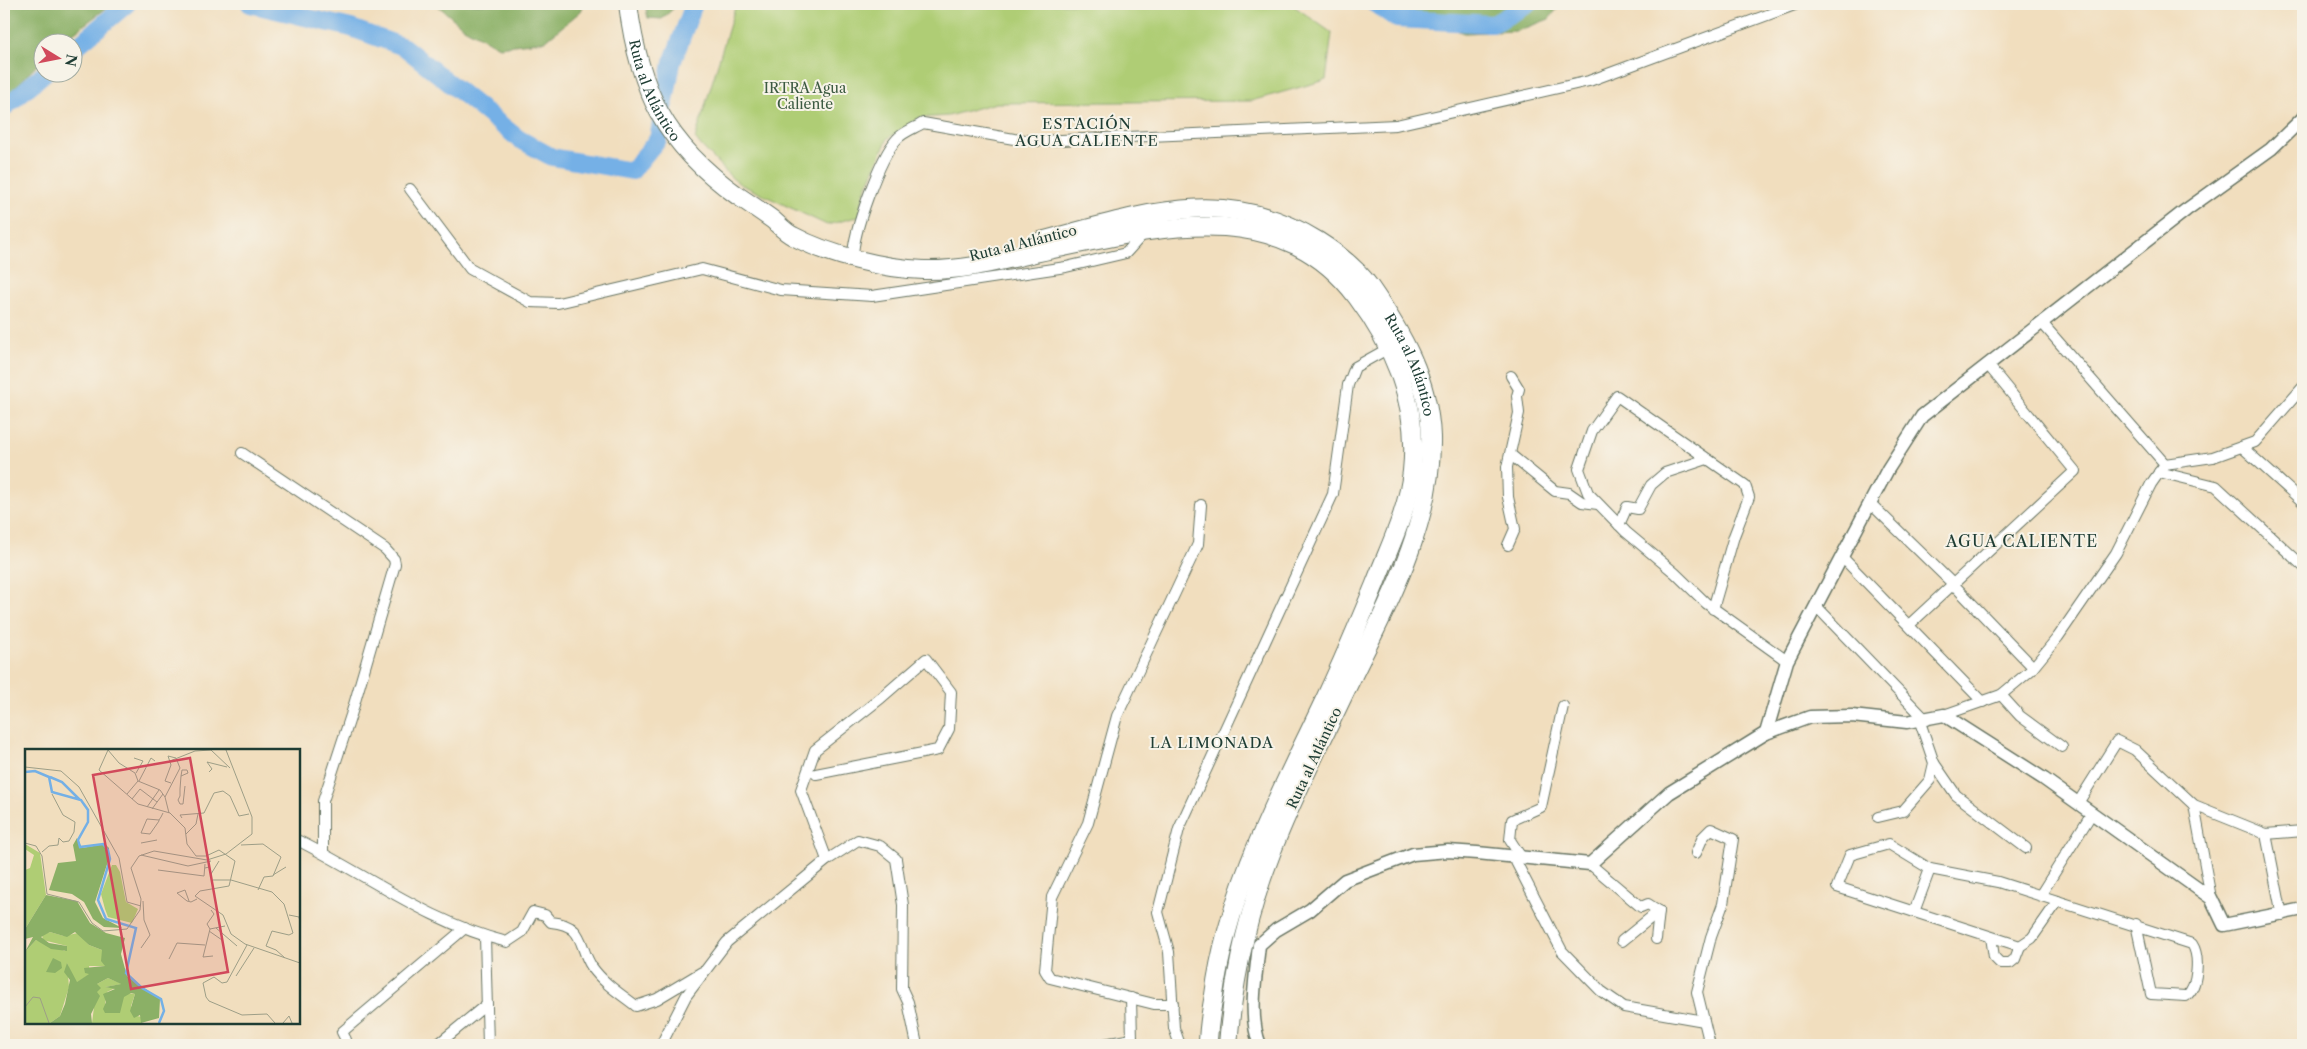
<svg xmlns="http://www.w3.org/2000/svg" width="2307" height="1049" viewBox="0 0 2307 1049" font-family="'Libre Caslon Text',serif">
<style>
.green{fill:#afcd74;stroke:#678554}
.forest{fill:#8bb066;stroke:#55764d}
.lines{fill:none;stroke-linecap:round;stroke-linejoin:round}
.river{stroke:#74b0e6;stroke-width:18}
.minor-casing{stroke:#687564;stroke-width:12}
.tertiary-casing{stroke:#687564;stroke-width:15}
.trunk-casing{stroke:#687564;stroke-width:20}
.minor{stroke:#fff;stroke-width:10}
.tertiary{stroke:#fff;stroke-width:12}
.trunk{stroke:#fff;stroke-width:18}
.labels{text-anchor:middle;stroke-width:4;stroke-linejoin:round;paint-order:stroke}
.park-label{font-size:14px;fill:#3c5a41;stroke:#f7f3e8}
.street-label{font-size:14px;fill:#1f3d34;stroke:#f7f3e8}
.neighbourhood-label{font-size:15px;letter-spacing:1px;fill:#1f3d34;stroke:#f7f3e8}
.quarter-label{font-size:16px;letter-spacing:1px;fill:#1f3d34;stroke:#f7f3e8}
.inset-river{fill:none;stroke:#74b0e6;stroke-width:2.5}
.inset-road{fill:none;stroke:#9d9e87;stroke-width:1}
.view{fill:#d1495b;fill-opacity:0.15;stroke:#d1495b;stroke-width:2.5}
.inset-edge{fill:none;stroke:#1f3d34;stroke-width:2.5}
</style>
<rect width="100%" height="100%" fill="#f7f3e8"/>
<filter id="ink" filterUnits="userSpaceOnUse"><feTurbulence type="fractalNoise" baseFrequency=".02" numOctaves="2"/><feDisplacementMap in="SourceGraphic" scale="10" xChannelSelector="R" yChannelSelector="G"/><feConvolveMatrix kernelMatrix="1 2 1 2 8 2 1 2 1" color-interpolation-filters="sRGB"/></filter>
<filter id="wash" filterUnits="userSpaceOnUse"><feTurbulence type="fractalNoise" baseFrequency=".0096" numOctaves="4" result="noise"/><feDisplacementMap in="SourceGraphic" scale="20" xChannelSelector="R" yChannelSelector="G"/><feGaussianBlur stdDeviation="1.12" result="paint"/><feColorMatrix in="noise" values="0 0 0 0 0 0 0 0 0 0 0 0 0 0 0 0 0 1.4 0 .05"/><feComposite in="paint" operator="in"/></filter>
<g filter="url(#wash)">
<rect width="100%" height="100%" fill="#f1debe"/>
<polygon class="green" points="736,4 1291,4 1332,33 1326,80 1251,101 996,103 948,116 919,118 888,138 864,192 860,216 827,225 740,184 732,178 695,139"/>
<g class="forest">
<polygon points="4,4 112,4 61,42 42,42 42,60 4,99"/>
<polygon points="436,4 584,4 581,11 545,41 499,47 464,28"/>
<polygon points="645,4 678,4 662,19 648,18"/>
<polygon points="1396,4 1561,4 1549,19 1517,31 1464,33 1408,11"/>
</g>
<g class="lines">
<g class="river">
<polyline points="250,4 351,28 404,47 519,139 552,157 632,171 658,139 672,63 694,4"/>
<polyline points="1375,4 1397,19 1493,24 1529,4"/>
<polyline points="72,50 127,4"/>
<polyline points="4,108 46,72"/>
</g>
</g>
</g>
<g filter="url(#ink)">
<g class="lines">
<defs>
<g id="minor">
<polyline points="410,189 470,269 530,302 558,303 702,269 781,290 872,296 1066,267 1126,253 1145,232"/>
<path d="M853,257c0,-25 27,-100 44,-118 6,-7 18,-11 26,-16l91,16 25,2 357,-16 193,-44 208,-77"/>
<polyline points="2042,323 2165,464"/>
<polyline points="2242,447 2303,502"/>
<polyline points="242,453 385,549 394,559 395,564 351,715 323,801 323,853"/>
<polyline points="1511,455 1555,491 1569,493 1582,502 1598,504"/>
<polyline points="2159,472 2216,486 2303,566"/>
<polyline points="1871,504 1953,584 2033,667"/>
<polyline points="1619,525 1627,507 1638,509 1651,485 1665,473 1707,459"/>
<polyline points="1508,545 1515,529 1508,497 1507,467 1519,413 1517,396 1519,389 1511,376"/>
<polyline points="1843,558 1983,702"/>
<polyline points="1816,606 1926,720"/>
<polyline points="1713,609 1734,536 1749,497 1745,485 1617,396 1592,431 1579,469 1588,493 1626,532 1675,573 1706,603 1787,661"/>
<polyline points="1909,625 2075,471 1988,365"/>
<polyline points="2001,695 2020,716 2062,747"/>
<polyline points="1944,715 2001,695 2031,670 2058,637 2116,553 2151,484 2165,464 2213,457 2255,442 2303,387"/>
<polyline points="1934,763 1956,795 2026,848"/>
<polyline points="816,774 938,750 949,729 951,692 926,659 881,698 815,750 801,790 827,860"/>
<polyline points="2078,803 2117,741 2135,750 2194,805 2266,834 2303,831"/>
<polyline points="2194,805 2211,898"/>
<polyline points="1878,817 1903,811 1930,780 1934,763 1920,722"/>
<polyline points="2266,834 2282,915"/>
<path d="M299,841c68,34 133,83 208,101l15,-10 11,-20 12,3 6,7c35,3 27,25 41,45 11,16 30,28 44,39l21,-7 45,-27"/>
<polyline points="1696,853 1703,837 1711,829 1733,839 1723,904 1711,937 1697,992 1710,1045"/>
<polyline points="1513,856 1562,951 1601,991 1624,1007 1704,1021"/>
<polyline points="1521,857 1510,840 1512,820 1541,807 1563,706"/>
<polyline points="1590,864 1641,907 1648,904 1659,911 1656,939"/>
<polyline points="2041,894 2092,813"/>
<polyline points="1914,912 1930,869"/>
<polyline points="485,937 488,1045"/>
<polyline points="1991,937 1994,957 2000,963 2010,963 2015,959 2020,946 2032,938 2058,901"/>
<polyline points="1622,941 1659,911"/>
<path d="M2020,946l-183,-59 13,-32 39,-11 41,25 68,13 194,62c8,12 6,43 -6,52l-35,-2 -15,-70"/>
<polyline points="1173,1004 1154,1004 1050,978 1045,970 1052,897 1088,823 1117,716 1198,544 1201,505"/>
<polyline points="346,1040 342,1032 465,928"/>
<polyline points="437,1045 487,1004"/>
<polyline points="661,1045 686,996 727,942 827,860 858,840 880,846 896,859 903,905 902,989 908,1002 917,1045"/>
<polyline points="1099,1045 1132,1039 1131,998"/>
<polyline points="1180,1045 1174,1028 1169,952 1158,912 1179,829 1333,494 1348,385 1355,367 1389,348"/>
</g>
<g id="tertiary">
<polyline points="1766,733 1810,717 1852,716 1907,722 1944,715 2044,779 2211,898 2224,925 2303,909"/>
<path d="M1260,1045c-12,-29 -4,-69 -1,-100l17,-15 34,-20 35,-30 68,-26 35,-3 29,2 113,11 79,-71 97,-60 21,-72 101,-192 34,-53 264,-206 85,-61 32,-31"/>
</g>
<g id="trunk">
<path id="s1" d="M628,4c11,87 37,140 110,192 12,8 24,16 35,24 7,6 12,12 20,16 35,19 92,33 131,34 46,1 90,-13 134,-22 106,-22 224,-51 299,49 38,51 62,110 55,174 -4,40 -23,76 -37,113 -16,39 -33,79 -51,117 -45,95 -96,188 -110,294 -3,16 -6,33 -6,50"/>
<path id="s2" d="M1041,241c97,-25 183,-59 277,0 19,12 39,28 52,46 32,46 59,93 61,150 2,92 -50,179 -88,259 -24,51 -51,102 -71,155 -24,61 -39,129 -44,194"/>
</g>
</defs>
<use href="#minor" class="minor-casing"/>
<use href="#tertiary" class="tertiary-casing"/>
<use href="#trunk" class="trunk-casing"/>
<use href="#minor" class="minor"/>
<use href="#tertiary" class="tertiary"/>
<use href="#trunk" class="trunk"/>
</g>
</g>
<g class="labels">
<g class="park-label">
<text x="805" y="93">IRTRA Agua<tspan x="805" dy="16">Caliente</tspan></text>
</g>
<g class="street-label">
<text dy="5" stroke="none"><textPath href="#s1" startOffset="91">Ruta al Atlántico</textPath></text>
<text transform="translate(1023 243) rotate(-14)" y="5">Ruta al Atlántico</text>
<text dy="5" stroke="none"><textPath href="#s2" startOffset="445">Ruta al Atlántico</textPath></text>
<text transform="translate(1314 758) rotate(-65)" y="5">Ruta al Atlántico</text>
</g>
<g class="neighbourhood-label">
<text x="1087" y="129">ESTACIÓN<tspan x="1087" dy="17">AGUA CALIENTE</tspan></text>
<text x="1212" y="748">LA LIMONADA</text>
</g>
<g class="quarter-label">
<text x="2022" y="547">AGUA CALIENTE</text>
</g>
</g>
<g transform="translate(25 749)">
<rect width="275" height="275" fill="#f1debe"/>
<path d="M0,95l15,9 6,42 -21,34v-59l5,-2 4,-13 -9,-6zM87,116h4l4,7 6,30 12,7 -6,14 -24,-6 -3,-8 -4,-15zM25,183l14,4 14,-3 11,12 13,5 3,16h-16l1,8 -14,9 -9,-20 2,24 -9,29 -10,7h-25v-71l11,-12 29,11 2,-5 -24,-6 -1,-5zM83,229l14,6 -17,3 10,1 -8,4 -2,13 22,-12 8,1 -4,12 6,10 5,1 -1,6h-49l5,-39z" fill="#afcd74"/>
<path d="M52,89l5,10 23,-4 4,4v10l-14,44 8,16 19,10 -18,-1 -11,-8 -9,-17 -12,-8 -23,-4 9,-27 18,-2 -3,-16zM21,146l31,6 13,22 16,10 19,5 -4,16 6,22 33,23 -1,19 -18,5 -1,-8 -6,3 -4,-7 5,-17 -4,-1 -7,4 -4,16h-15l-2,-4 3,-7 -3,-8 12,-5 -10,-2 16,-3 -13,-6 -11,6 4,4 -4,4 3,4 -9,18 1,9h-42l10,-7 5,-12 5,-24 -6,-8 3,-9 10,19 12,-8 -4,-1 -1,-5 21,-2 -4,-5 1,-11 -13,-5 -14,-13 -8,5 -17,-5 -9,5 8,6 18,3v5l-16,-2 -15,-9 -11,12 8,-15 -8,2v-10zM28,209l8,4 1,6 -7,5 -9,-1z" fill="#8bb066"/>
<path class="inset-river" d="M0,23l10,-1 14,6 3,15 29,8 7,10v12l-10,18 2,7 23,-3 5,6 2,9 -12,41 8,19 30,9 -10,45 16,15 19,11 3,12 -5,12M25,28l12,5 18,18"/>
<path class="inset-road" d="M83,1l-9,20 39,34 32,9 15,15 2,16 9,12h10l13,-6 16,11 -6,25 -29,5 -5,5 28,19 8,19 14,10 55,19M83,1l11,13 16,10 3,8 22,9 5,7M143,7l8,2 4,10 -15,29 4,16M143,7l3,9 -6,16 6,2M109,9l9,3 -7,12M145,12l25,-10 16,-1 19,18M0,18l36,4 18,16 40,71 8,44 14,4M184,23l3,-3 -5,-7 20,5M156,27l7,-3 -1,-3h-5l-1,6 -1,13v7l-2,4 2,4h3l2,-18M114,32l12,-23 4,3M102,45l11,-13M107,50l8,-10 17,13M122,58l12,-17M127,60l11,-15M157,69l-2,-3 24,-2 10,-20 9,-2 7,5 9,20 10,-2M134,71l-12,-1 -6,14 9,1 9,-13v-1l2,-3 2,-4M161,85l10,-10 2,-10M0,94l11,3 6,10 5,38 32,8 13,21 11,8 24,-2 13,-19 1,-11 -10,-31 8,-12 15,-5 53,9 19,-6 26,-20v-17l-26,-67M116,94l16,-3M216,96l22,-1 18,13 -8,19 -9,1 -6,13M17,103l7,-6 9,-1 1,-7 4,4 6,-1 5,-9 1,-10 -12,-7 -11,-21M116,106l47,11 23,-5M180,119l4,-1 2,7 8,-13M133,121l46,6 1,-12M248,126l13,-8M188,131h18l41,12 12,12 9,29 -4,2 -17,-4 -6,15 10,4 9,8M164,152l-4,-11 -8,3 10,8 4,1 6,-3M186,161l3,4 -7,10 3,5 -7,28 10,-1M264,166l10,2 1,5M191,179l21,18M185,180l15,-3M184,182l13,9M222,196l-20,37 -5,1 -8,-6 -11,6 3,14 3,4 33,14 25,-1 8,9M116,199l9,-13 -6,-15 -1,-19M144,210l8,-16 28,2M211,227l18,-28M0,258l8,-10 7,1 9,25M258,274l6,-7 3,7"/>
<path class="view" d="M165,9l38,214 -97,17 -38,-214z"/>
<rect width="275" height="275" class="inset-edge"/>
</g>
<rect width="2307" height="1049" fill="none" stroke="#f7f3e8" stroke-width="20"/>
<g transform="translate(58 58) rotate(100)"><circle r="24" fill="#f7f3e8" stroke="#a1aaa0"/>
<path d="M0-4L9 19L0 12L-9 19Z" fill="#d1495b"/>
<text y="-8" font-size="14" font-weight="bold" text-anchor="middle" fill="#1f3d34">N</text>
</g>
</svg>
